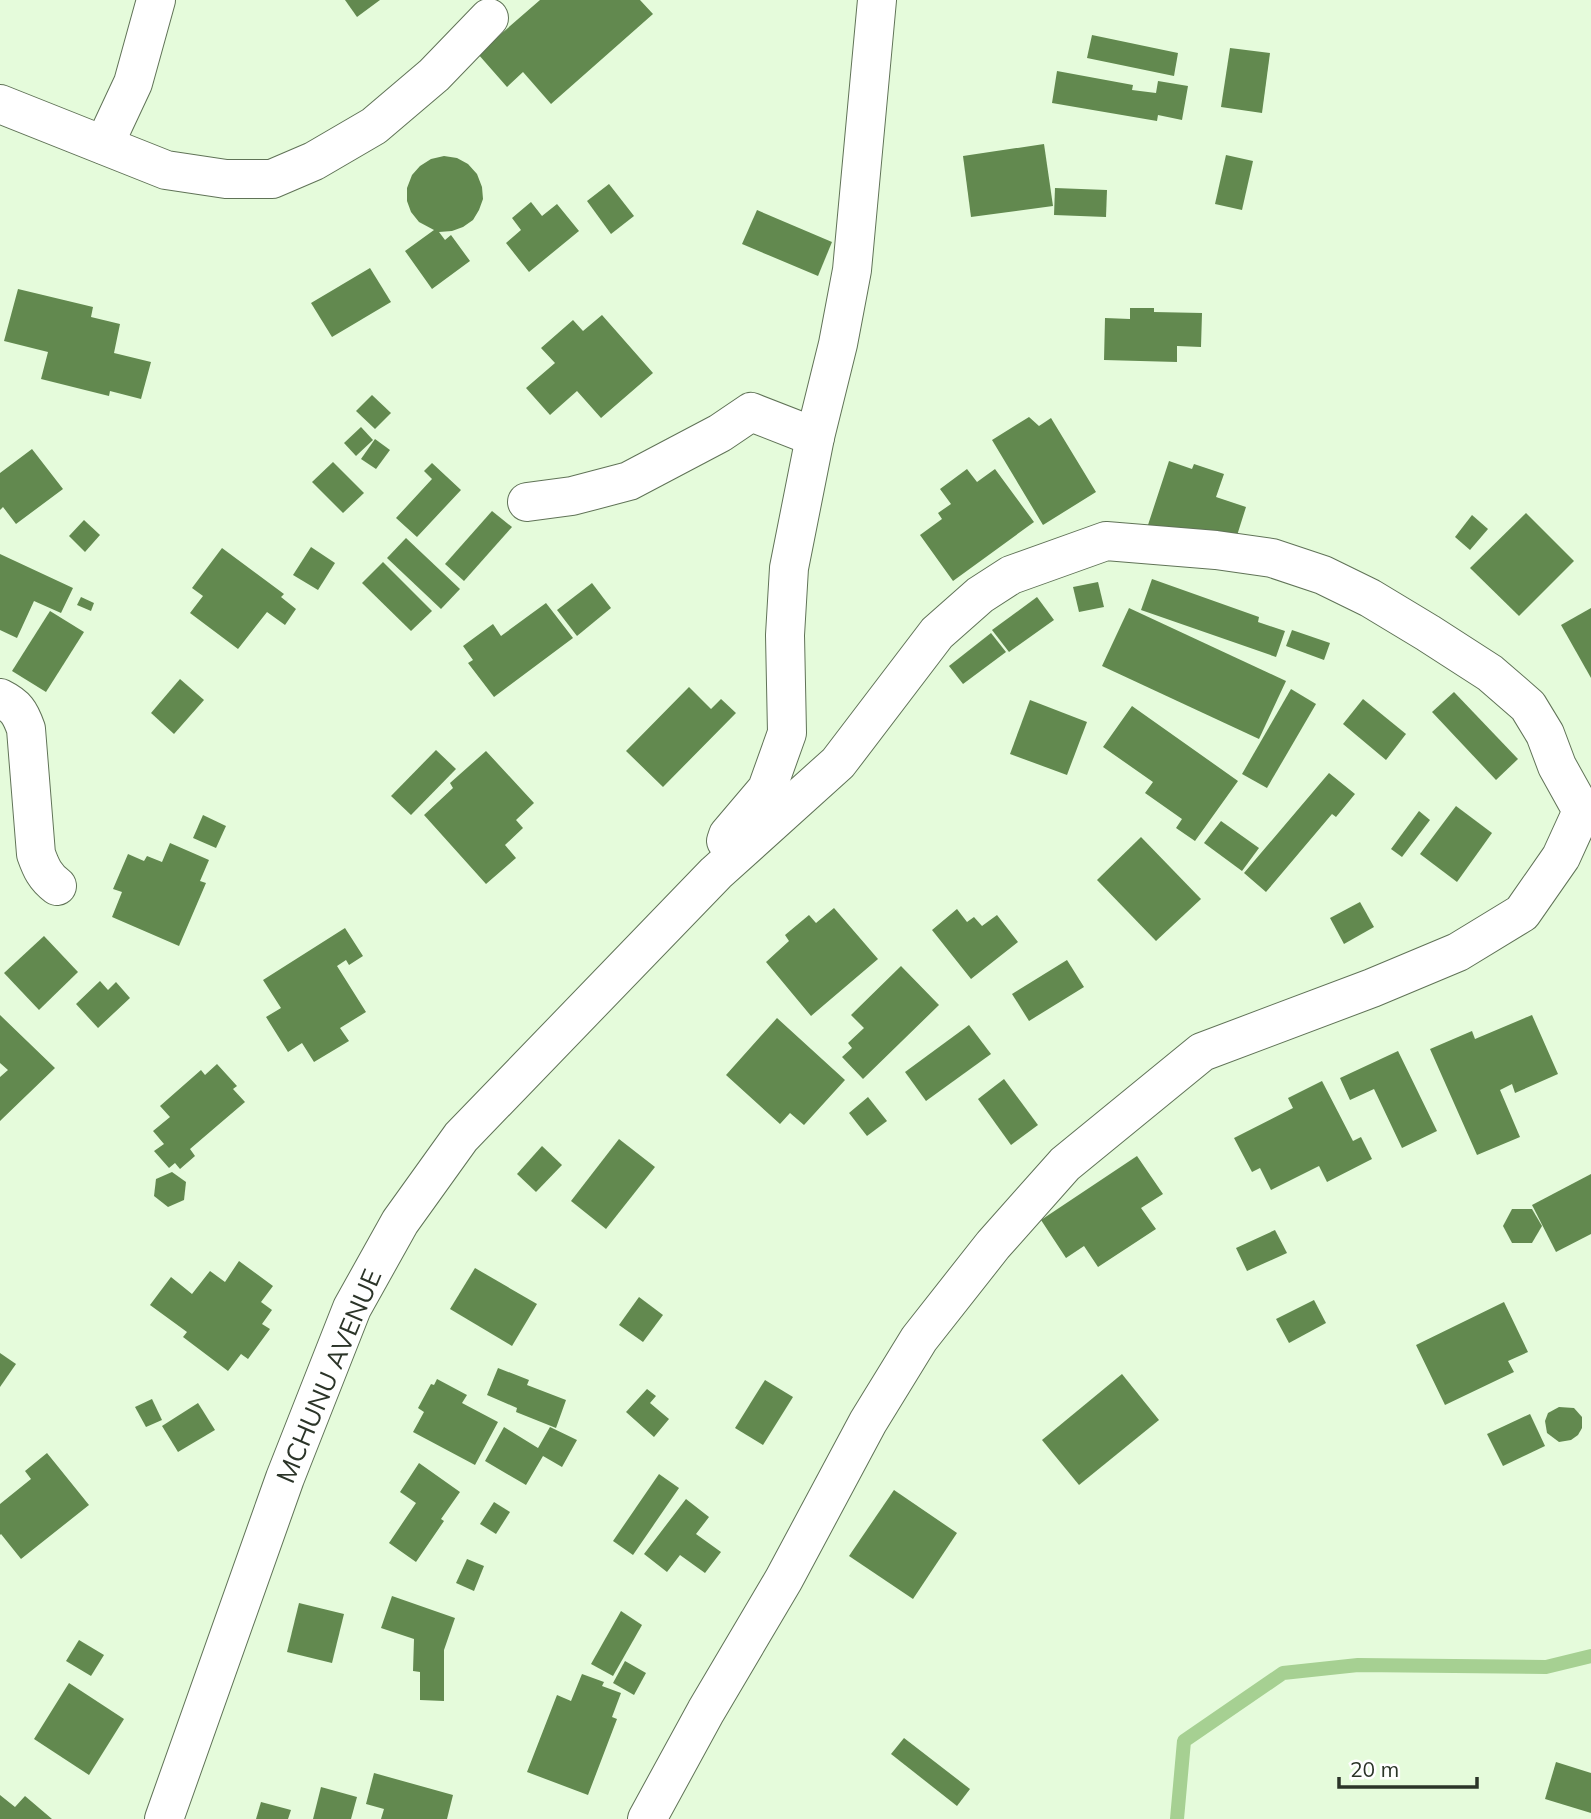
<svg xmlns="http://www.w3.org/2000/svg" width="1591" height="1819" viewBox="0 0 1591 1819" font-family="Mulish,sans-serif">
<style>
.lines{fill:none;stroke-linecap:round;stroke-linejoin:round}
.stream{stroke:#a6d092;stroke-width:14}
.building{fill:#62894f}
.minor-casing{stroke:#607357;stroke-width:40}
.minor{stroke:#fff;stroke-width:38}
.labels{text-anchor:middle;stroke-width:5;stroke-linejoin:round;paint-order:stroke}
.street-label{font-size:26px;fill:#2b3428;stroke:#fff}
</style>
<rect width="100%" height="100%" fill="#e5fbdb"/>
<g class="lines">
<polyline class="stream" points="1177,1819 1184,1741 1283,1673 1358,1665 1546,1667 1591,1656"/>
</g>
<g class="building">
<polygon points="345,0 380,0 357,17"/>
<polygon points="540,0 640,0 653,14 551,104 523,72 507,87 478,54"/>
<polygon points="1092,35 1178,53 1174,76 1087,58"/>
<polygon points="1230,48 1270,53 1262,113 1221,107"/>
<polygon points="1057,71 1133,85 1132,90 1156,93 1158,81 1188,86 1182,120 1158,115 1157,121 1052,103"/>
<polygon points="1044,144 1053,206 971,217 963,156"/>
<polygon points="1226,155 1253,161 1242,210 1215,204"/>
<polygon points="444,156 457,158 468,164 477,174 482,187 483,199 479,210 473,220 463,227 452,231 439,232 445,240 451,235 470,261 432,289 405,251 434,230 419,222 411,212 407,201 407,188 412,175 420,166 431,159"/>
<polygon points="609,184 634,216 611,234 587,201"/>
<polygon points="1055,188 1107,190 1106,217 1054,215"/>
<polygon points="531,202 542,216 557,204 579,231 529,272 506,243 521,230 512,218"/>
<polygon points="757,210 832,242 818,276 742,244"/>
<polygon points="370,268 391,302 332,337 311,303"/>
<polygon points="18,289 93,307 91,317 120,324 114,353 151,362 141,399 110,391 109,396 41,379 48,352 4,341"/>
<polygon points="1130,308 1154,308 1154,312 1202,313 1201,347 1177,346 1177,362 1104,360 1105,318 1130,319"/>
<polygon points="602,315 653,373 601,418 577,391 550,415 526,388 555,363 541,348 573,320 583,331"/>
<polygon points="372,395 391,413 375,429 356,411"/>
<polygon points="1029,417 1039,426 1051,418 1096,492 1043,525 992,440"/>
<polygon points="361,427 373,440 356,456 344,443"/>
<polygon points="375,439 390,450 376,469 361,459"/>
<polygon points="32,449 63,489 16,524 3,507 0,510 0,473"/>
<polygon points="1169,461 1192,469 1194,464 1224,474 1216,497 1246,507 1234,545 1146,531"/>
<polygon points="333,462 364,493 343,513 312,482"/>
<polygon points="432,463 461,490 417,537 396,518 432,479 424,471"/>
<polygon points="967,469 977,482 995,469 1034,522 953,581 920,535 942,519 938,513 951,504 940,489"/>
<polygon points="492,511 512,527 464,581 445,564"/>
<polygon points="1526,513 1574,561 1519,616 1470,568"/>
<polygon points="1472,515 1488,529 1470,550 1455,537"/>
<polygon points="84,520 100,535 85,552 69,536"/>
<polygon points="406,538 460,589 441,609 387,558"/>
<polygon points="311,547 335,563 318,590 293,575"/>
<polygon points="222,548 284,594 281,597 296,609 285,625 267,612 238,649 190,613 203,596 192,588"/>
<polygon points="0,554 73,588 61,613 34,601 17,638 0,630"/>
<polygon points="383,562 432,611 411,631 362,583"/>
<polygon points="1152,579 1259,617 1258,622 1285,631 1276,657 1141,610"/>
<polygon points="1098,582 1104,607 1079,612 1073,587"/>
<polygon points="592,583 611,608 577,636 557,610"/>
<polygon points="81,597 94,603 91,611 77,605"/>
<polygon points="1037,597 1054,620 1009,652 992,630"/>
<polygon points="546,603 573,638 494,697 468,663 473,660 463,646 493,624 501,636"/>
<polygon points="1129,608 1286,681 1259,739 1102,666"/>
<polygon points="1591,608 1591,678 1561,625"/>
<polygon points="50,611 84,632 46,692 12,671"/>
<polygon points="1292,630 1330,643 1324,660 1286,646"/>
<polygon points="991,633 1006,652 963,684 949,666"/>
<polygon points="180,679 204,700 174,734 151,713"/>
<polygon points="689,687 711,709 721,699 736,713 663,787 626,751"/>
<polygon points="1291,689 1316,704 1267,788 1242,774"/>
<polygon points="1454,692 1518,759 1496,780 1432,712"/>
<polygon points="1363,699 1406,734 1386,760 1343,724"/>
<polygon points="1030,700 1087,722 1067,775 1010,754"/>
<polygon points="1132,706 1238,781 1195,841 1176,828 1182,819 1145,793 1153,782 1103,747"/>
<polygon points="436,750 456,769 411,815 391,796"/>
<polygon points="486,751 534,803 516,820 523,828 505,845 516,858 486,884 424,815 453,788 450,783"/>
<polygon points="1329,773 1355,794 1336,817 1332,814 1266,892 1244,873"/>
<polygon points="1456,806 1492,833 1457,882 1420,854"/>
<polygon points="1419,811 1430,820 1402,857 1391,849"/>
<polygon points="203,815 226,826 216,848 193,838"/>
<polygon points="1221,821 1259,848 1242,871 1204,843"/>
<polygon points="1141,837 1201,899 1156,941 1097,880"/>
<polygon points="170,843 209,860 200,881 206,883 179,946 112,917 122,892 113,889 128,854 144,861 147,856 162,862"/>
<polygon points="1360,902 1374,927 1344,944 1330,918"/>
<polygon points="834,908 878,959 811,1016 766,962 789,941 785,935 809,915 816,923"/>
<polygon points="957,909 967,922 974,917 982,926 997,915 1018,942 971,979 932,930"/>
<polygon points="345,928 363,956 349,965 346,960 337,966 366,1012 340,1028 349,1041 314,1062 302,1043 288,1052 266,1017 281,1008 263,980"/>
<polygon points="44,936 78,972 39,1010 4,973"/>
<polygon points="1067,960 1084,987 1029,1021 1012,994"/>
<polygon points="901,966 939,1005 863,1079 842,1057 852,1048 848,1043 864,1028 851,1015"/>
<polygon points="100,981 108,990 116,982 130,998 98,1028 76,1004"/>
<polygon points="0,1015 55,1068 0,1121 0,1077 8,1070 0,1063"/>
<polygon points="1532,1015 1558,1074 1515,1093 1512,1084 1500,1090 1520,1137 1477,1155 1430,1049 1472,1031 1475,1039"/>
<polygon points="777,1018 845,1080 804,1125 790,1113 780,1124 726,1075"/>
<polygon points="969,1025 991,1054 926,1101 905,1072"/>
<polygon points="1398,1051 1437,1131 1402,1148 1374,1089 1350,1100 1340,1078"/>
<polygon points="217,1064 237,1086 233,1089 245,1102 190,1149 195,1156 180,1169 175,1163 169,1168 154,1151 164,1144 153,1131 170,1117 160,1106 201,1070 205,1075"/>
<polygon points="1004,1079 1038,1125 1011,1145 978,1099"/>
<polygon points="1322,1081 1353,1141 1361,1137 1372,1159 1327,1182 1319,1166 1271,1190 1260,1168 1252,1172 1234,1138 1293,1108 1288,1098"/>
<polygon points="868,1097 887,1121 867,1136 849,1113"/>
<polygon points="619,1139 655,1167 606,1229 571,1201"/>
<polygon points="542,1146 562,1165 536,1192 517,1174"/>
<polygon points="1137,1156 1163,1194 1141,1208 1156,1229 1098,1267 1084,1246 1066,1258 1041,1220"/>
<polygon points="172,1172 186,1182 184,1200 168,1207 154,1196 156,1179"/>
<polygon points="1591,1174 1591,1234 1556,1252 1532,1205"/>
<polygon points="1512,1209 1532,1209 1542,1226 1532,1243 1512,1243 1503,1226"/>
<polygon points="1275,1230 1287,1253 1247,1271 1236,1248"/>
<polygon points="239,1261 273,1286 261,1302 272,1310 262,1324 270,1329 248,1359 241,1354 228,1371 183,1337 187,1332 150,1305 171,1277 192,1294 210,1271 225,1282"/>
<polygon points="475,1268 537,1304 512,1346 450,1309"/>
<polygon points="639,1297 663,1315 643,1342 619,1325"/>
<polygon points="1314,1300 1326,1323 1289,1343 1276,1319"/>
<polygon points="1504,1302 1528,1352 1508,1361 1514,1372 1445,1405 1416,1345"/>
<polygon points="0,1353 16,1364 0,1387"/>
<polygon points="498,1368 529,1380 527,1385 566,1400 556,1428 516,1412 517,1408 487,1395"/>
<polygon points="1122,1374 1159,1420 1079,1485 1042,1440"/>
<polygon points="437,1379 467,1395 462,1403 498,1422 475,1465 413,1432 424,1412 418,1408 431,1384 434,1385"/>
<polygon points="765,1380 793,1397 763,1445 735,1428"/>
<polygon points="647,1389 656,1396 650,1403 669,1419 654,1437 626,1412"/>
<polygon points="152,1399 162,1420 146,1427 135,1407"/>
<polygon points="198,1403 215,1430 178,1452 162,1426"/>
<polygon points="1559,1407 1574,1408 1582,1417 1582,1428 1578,1435 1571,1440 1559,1442 1547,1433 1545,1421 1548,1413"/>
<polygon points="1530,1414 1545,1446 1503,1466 1487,1434"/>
<polygon points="504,1427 538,1448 550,1427 577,1440 562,1467 543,1456 526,1485 485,1461"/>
<polygon points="47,1453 89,1505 21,1559 1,1534 0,1535 0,1504 31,1479 25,1471"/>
<polygon points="419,1463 460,1492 441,1519 444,1521 416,1562 389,1543 416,1503 400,1492"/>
<polygon points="659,1474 679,1488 633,1555 613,1541"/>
<polygon points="894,1490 957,1533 913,1599 849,1556"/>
<polygon points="686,1499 709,1517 696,1534 721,1552 705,1573 680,1555 667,1572 644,1554"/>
<polygon points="494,1502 510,1512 496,1534 480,1524"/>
<polygon points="467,1559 484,1566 474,1591 456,1583"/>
<polygon points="392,1596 455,1618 444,1650 444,1701 420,1700 420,1672 413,1671 414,1639 381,1628"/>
<polygon points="299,1603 344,1614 332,1663 287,1652"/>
<polygon points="621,1611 642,1625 613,1676 591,1664"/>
<polygon points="79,1640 104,1655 91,1676 66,1661"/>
<polygon points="625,1661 646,1673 634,1695 613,1683"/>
<polygon points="582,1674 604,1682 602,1686 621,1693 612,1717 617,1719 588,1795 527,1772 557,1695 571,1701"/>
<polygon points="69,1683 124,1719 89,1775 34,1739"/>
<polygon points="904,1738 970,1789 957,1806 891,1754"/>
<polygon points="1556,1762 1591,1773 1591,1813 1545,1799"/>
<polygon points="374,1773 453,1795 447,1819 381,1819 384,1809 366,1804"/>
<polygon points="321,1787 357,1797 351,1819 313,1819"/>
<polygon points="0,1795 15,1807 25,1796 52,1819 0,1819"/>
<polygon points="261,1802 291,1810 288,1819 256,1819"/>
</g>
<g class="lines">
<defs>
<g id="minor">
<polyline points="0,104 166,170 226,179 272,179 314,161 374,126 434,75 489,18"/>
<polyline points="104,145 133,83 156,0"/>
<polyline points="527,502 572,496 629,481 720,433 751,412 815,437"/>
<path d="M0,698c16,8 20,14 26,31l10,125c5,14 9,23 21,32"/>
<polyline points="726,841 728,835 767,789 787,733 785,635 789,568 815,437 838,344 852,270 877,0"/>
<polyline points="164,1819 285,1478 352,1308 400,1222 461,1137 716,873 838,763 937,633 980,595 1011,575 1106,541 1216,550 1272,558 1323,575 1370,598 1428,633 1490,673 1528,706 1545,734 1557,766 1582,811 1561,857 1522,913 1458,952 1372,988 1202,1052 1065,1164 993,1245 919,1339 868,1422 784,1579 706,1711 647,1819"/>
</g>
</defs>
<use href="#minor" class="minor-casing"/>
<use href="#minor" class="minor"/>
</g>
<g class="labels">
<g class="street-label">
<text transform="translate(329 1376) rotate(-67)" y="9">MCHUNU AVENUE</text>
</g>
</g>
<path d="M1339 1777v10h138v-10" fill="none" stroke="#2b3428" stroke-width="3.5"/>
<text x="1350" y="1777" font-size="21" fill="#2b3428" stroke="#ffffff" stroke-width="5" paint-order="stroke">20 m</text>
</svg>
